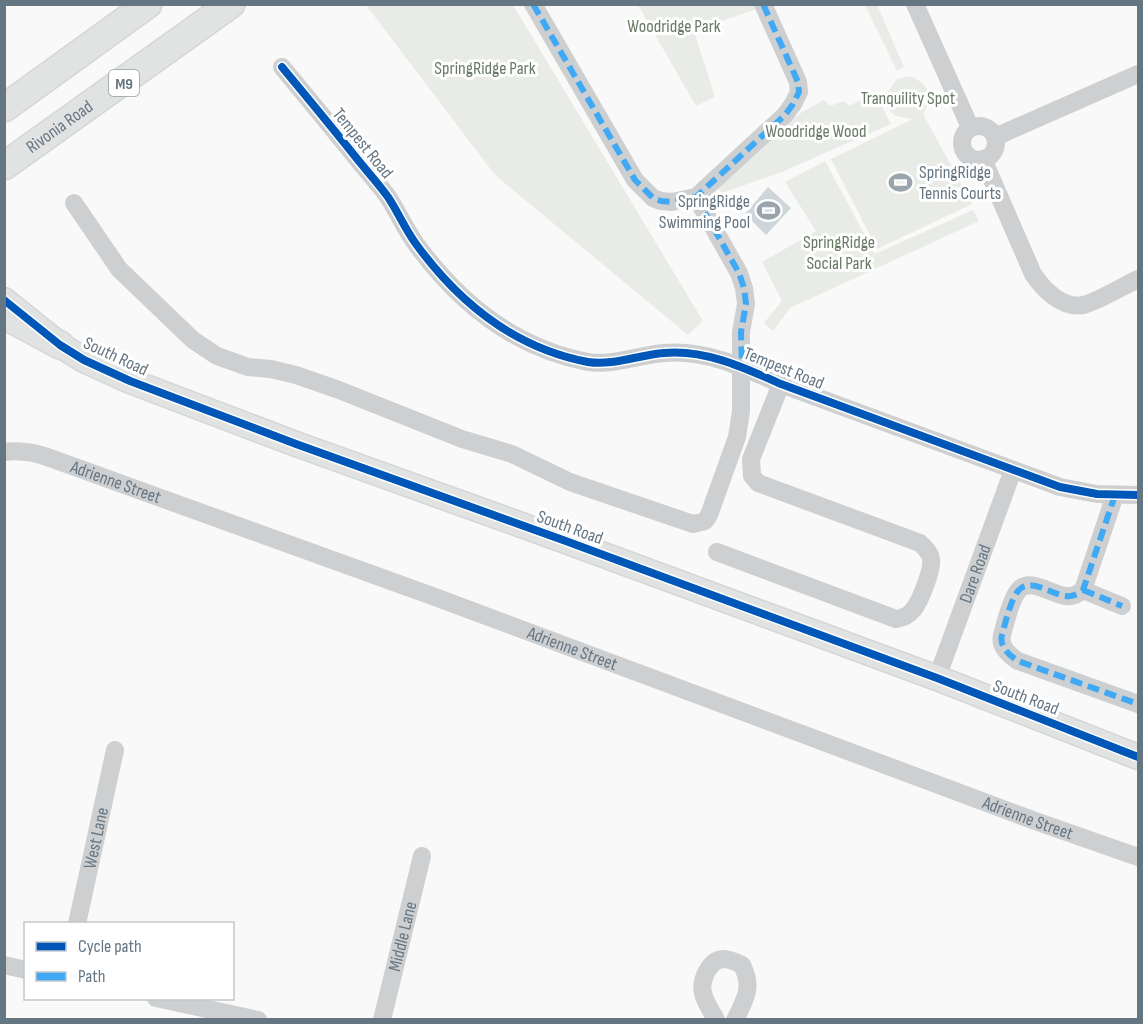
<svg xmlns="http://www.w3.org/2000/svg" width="1143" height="1024" viewBox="0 0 1143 1024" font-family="'Sofia Sans Condensed',sans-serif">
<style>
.green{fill:#e8ebe6}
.water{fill:#ced6d9}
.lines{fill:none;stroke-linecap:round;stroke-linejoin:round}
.secondary-casing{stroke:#d5d6d7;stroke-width:27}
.primary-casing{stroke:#d5d6d7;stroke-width:30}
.street{stroke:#cecfd0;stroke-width:18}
.secondary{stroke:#e1e2e2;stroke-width:24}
.primary{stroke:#e1e2e2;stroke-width:27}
.quiet{stroke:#3fa9f5;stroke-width:6;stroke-dasharray:12 6;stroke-linecap:butt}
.cycleway-casing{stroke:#fff;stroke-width:11}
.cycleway{stroke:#0057b8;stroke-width:8}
.labels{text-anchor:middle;stroke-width:6;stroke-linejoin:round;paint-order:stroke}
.shield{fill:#fff;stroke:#939fa8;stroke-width:1.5}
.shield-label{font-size:16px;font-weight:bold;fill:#657683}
.park-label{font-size:18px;fill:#687a64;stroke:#fff}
.street-label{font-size:18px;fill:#657683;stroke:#fff}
.poi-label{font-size:18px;fill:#657683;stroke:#fff;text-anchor:start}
</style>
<rect width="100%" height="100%" fill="#f9f9f9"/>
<g class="green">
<polygon points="366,5 513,5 703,321 688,335 495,175"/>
<polygon points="638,5 754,5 756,9 694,31 715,97 696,106"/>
<polygon points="865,5 877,5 904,67 897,71"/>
<path d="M910,76c19,8 24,20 13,38l49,90 -95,45 -46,-90 82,-40c-19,-3 -23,-1 -28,-23l12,-17z"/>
<polygon points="875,93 891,124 782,172 722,193 717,187 802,112 824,100 830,106 844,101 849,106"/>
<polygon points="825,161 875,254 973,210 979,221 790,308 773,331 764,323 782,301 762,262 816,231 785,182"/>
</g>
<polygon class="water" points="768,187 791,208 766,235 745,214"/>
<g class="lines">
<defs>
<polyline id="secondary" points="4,300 60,345 84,360 130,381 296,444 563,540 937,678 1138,757"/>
<g id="primary">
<polyline points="4,108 148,4"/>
<path id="s5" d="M4,166l227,-162"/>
<polyline points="4,315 60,345"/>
</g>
</defs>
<use href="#secondary" class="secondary-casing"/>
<use href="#primary" class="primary-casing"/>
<g class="street">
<polyline points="533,4 635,180 653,198 661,201 672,202 696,197 785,115 793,104 799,92 798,82 763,4"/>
<polyline points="915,4 970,127"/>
<path d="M282,67c24,29 48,58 72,88 11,14 24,28 34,42 10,15 17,32 28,47 43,59 98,104 172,118 24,4 51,-7 76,-9 41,-4 81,15 117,31l279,103 37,7 41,1"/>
<circle cx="979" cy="143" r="17"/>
<polyline points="995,137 1138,74"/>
<path d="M983,159l50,115c10,15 29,35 50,31 12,-2 42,-20 55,-26"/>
<polyline points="74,203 119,269 193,340 217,356 248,367 271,369 296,375 339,390 462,439 512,454 570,482 693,524 705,521 709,515 737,437 741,411 741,332 746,304 744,288 739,273 696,197"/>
<path id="s1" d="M4,452c17,-2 30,0 46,6l385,139 603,225 100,35"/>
<path d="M1115,495l-32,95c-5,4 -11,7 -17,6 -14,-1 -37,-20 -48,-5 -7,8 -13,33 -16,44 -3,11 7,20 16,26l120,43"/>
<path d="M717,552l179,67c7,-1 13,-4 17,-9 7,-8 20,-41 18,-51 -1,-7 -6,-11 -11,-16l-162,-60 -6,-7 -1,-17 30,-75"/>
<polyline points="1083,590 1122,606"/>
<path id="s2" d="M937,678l76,-208"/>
<path id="s3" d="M77,924l38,-174"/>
<polyline points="4,965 26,970"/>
<polyline points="156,998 258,1020"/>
<path id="s4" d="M382,1020l40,-164"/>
<path d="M716,1020c-4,-9 -11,-17 -13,-27 -3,-12 6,-33 20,-34 7,0 13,3 19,6 11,22 4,33 -7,55"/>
</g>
<use href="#secondary" class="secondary"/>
<use href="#primary" class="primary"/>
<g class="quiet">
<polyline points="533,4 635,180 653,198 661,201 672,202 696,197 785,115 793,104 799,92 798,82 763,4"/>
<polyline points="696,197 739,273 744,288 746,304 741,332 742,366"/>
<path d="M1115,495l-32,95c-5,4 -11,7 -17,6 -14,-1 -37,-20 -48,-5 -7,8 -13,33 -16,44 -3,11 7,20 16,26l120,43"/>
<polyline points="1083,590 1122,606"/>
</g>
<defs>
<g id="cycleway">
<path d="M282,67c24,29 48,58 72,88 11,14 24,28 34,42 10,15 17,32 28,47 43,59 98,104 172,118 24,4 51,-7 76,-9 41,-4 81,15 117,31l279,103 37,7 41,1"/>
<polyline points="4,300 60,345 84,360 130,381 296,444 563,540 937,678 1138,757"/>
</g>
</defs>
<use href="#cycleway" class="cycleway-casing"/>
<use href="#cycleway" class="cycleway"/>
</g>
<defs>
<symbol id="stadium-bare" viewBox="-9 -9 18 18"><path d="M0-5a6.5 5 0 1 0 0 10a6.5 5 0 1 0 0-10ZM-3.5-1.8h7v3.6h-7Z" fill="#99a4ac" stroke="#fff" stroke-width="2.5" paint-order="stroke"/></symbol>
</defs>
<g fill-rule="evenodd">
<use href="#stadium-bare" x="884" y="166" width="33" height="33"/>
<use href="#stadium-bare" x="752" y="194" width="33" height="33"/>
</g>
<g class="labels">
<rect class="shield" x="109" y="70" width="30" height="26" rx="4.5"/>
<g class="shield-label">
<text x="124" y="89">M9</text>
</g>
<g class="park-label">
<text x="674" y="32">Woodridge Park</text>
<text x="485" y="74">SpringRidge Park</text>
<text x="908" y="104">Tranquility Spot</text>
<text x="816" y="137">Woodridge Wood</text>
<text x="839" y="248">SpringRidge<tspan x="839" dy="21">Social Park</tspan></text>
</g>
<g class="street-label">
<text dy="6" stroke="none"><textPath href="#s5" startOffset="68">Rivonia Road</textPath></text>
<text transform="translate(363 143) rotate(51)" y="6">Tempest Road</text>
<text transform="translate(116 356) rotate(25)" y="6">South Road</text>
<text transform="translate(784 368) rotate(22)" y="6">Tempest Road</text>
<text dy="6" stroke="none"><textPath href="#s1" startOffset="117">Adrienne Street</textPath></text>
<text transform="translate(570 527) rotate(20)" y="6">South Road</text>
<text dy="6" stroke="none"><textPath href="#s2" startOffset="111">Dare Road</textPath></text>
<text dy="6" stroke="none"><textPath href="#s1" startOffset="603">Adrienne Street</textPath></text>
<text transform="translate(1026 697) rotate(21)" y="6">South Road</text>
<text dy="6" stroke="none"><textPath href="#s1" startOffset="1089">Adrienne Street</textPath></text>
<text dy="6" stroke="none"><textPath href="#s3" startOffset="88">West Lane</textPath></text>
<text dy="6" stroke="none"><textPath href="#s4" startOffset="86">Middle Lane</textPath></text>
</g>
<g class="poi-label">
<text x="919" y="178">SpringRidge<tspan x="919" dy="21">Tennis Courts</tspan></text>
<text x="750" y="207" text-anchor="end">SpringRidge<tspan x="750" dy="21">Swimming Pool</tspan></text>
</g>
</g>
<rect width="1143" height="1024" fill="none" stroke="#657683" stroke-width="12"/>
<rect x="24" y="922" width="210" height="78" fill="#ffffff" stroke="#c1c8cd" stroke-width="1.5"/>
<rect x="36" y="942" width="30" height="9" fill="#0057b8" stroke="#c1c8cd" stroke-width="1.5"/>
<text x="78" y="952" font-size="18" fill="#657683">Cycle path</text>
<rect x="36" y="972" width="30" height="9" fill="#3fa9f5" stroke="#c1c8cd" stroke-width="1.5"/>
<text x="78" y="982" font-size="18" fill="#657683">Path</text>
</svg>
